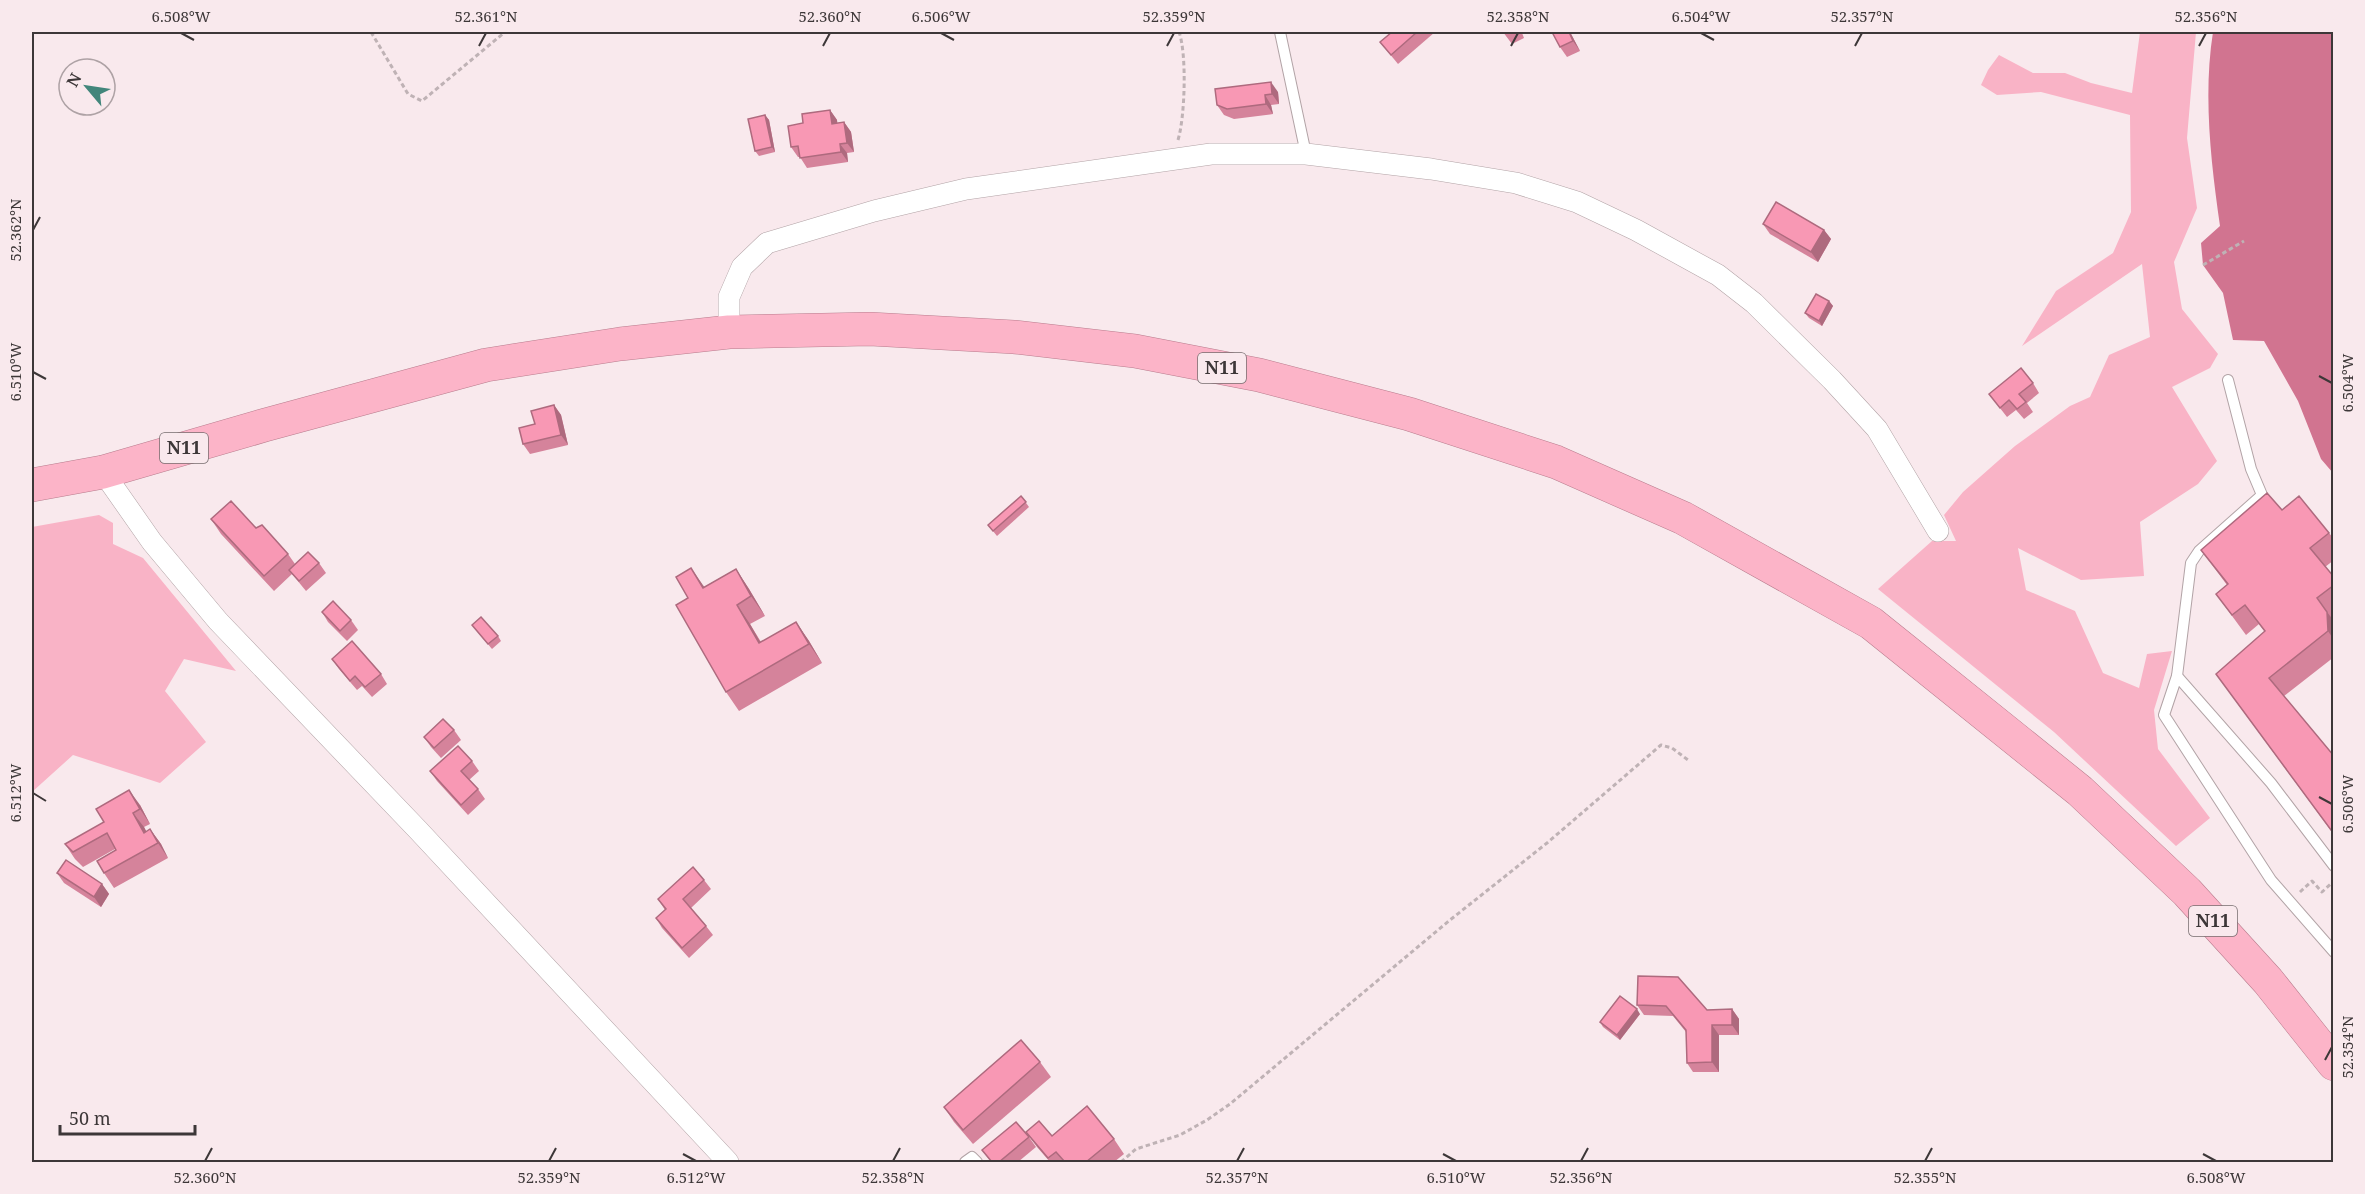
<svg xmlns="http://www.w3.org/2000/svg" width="2365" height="1194" viewBox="0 0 2365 1194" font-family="'Noto Serif',serif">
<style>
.green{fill:#f9b3c6}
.water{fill:#d17490}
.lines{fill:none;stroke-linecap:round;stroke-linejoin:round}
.service-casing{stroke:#b2a3a6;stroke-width:12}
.minor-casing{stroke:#b2a3a6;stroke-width:22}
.trunk-casing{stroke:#b87c8d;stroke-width:34}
.path{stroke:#bfb2b5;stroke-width:3;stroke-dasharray:4.5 3;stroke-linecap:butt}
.service{stroke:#fff;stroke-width:10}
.minor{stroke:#fff;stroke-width:21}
.trunk{stroke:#fcb4c8;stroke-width:33}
.wall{fill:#d5839b}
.shaded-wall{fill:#ae6a7e}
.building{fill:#f898b4;stroke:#ae6a7e;stroke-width:1.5}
.ticks{fill:none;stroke:#3d3738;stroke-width:2}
.labels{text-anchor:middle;stroke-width:4.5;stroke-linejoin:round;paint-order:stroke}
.shield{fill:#f9e9ed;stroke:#756c6e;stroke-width:1.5}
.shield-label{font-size:18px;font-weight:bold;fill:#3d3738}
.neatline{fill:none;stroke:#3d3738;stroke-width:2}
.ticks-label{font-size:15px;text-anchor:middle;fill:#3d3738}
</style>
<rect width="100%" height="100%" fill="#f9e9ed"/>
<g class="green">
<polygon points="2140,32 2196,32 2187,138 2197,208 2174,262 2182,309 2218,354 2210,368 2172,387 2217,461 2198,484 2140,522 2144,576 2081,580 2018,548 2026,590 2075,611 2103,673 2139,688 2147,654 2172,651 2154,710 2158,749 2210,818 2176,846 2054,732 1878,589 1932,541 1956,541 1944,515 1963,492 2015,446 2070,406 2090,397 2109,355 2150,337 2142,264 2022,346 2056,291 2113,253 2131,212 2130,115 2041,92 1997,95 1981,85 1988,70 1999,55 2033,73 2065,73 2091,83 2132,93"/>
<polygon points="99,515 113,523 113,544 143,558 236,671 184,659 165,691 206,742 160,783 73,755 32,792 32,527"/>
</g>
<path class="water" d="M2213,32h120v441l-12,-14 -23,-58 -34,-60 -31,-1 -10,-47 -20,-28 -2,-22 19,-17c-9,-64 -17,-130 -7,-194z"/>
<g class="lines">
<defs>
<g id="service">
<polyline points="1280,32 1306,154"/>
<polyline points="2228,380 2251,469 2262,495 2199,551 2191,563 2177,676 2164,715 2271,880 2334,952"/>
<polyline points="2177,676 2271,783 2334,866"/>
<polyline points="965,1162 972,1157 977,1162"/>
</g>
<g id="minor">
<polyline points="729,332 729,297 742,267 767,243 874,211 966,189 1211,154 1306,154 1431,169 1516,183 1577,202 1636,230 1718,275 1754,303 1832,380 1877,429 1938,531"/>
<polyline points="103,472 152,542 218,621 418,830 728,1162"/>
</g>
<polyline id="trunk" points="32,485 103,472 265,425 486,365 620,344 729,332 870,329 1014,337 1135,351 1259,375 1409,414 1556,462 1683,518 1871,623 2080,791 2187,892 2268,981 2334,1064"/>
</defs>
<use href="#service" class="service-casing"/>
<use href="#minor" class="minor-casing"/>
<use href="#trunk" class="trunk-casing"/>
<g class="path">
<polyline points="371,32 408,94 422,101 505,32"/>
<path d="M1178,140c7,-23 9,-86 1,-108"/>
<polyline points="2203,265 2244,241"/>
<polyline points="2300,892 2312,881 2322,892 2334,881"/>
<polyline points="1121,1162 1136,1149 1180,1135 1207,1120 1230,1104 1450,920 1547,843 1661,745 1672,748 1688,760"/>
</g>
<use href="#service" class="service"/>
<use href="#minor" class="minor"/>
<use href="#trunk" class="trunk"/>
</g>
<g class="wall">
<polygon points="1392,32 1435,32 1398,64 1380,42"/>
<polygon points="1503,32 1526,32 1522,33 1524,38 1512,44"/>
<polygon points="1570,32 1580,51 1567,57 1560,47"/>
<polygon points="1278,92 1279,104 1271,105 1273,114 1234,119 1224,115 1217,105"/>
<polygon points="830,110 837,120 837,123 844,122 851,132 854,152 847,153 848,162 807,168 800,157 798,157 791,147 803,123"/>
<polygon points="765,115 769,120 775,152 759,156 755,151"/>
<polygon points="1763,224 1824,230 1831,239 1818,262 1770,234"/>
<polygon points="1829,301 1833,306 1822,326 1809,318 1805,313"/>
<polygon points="2033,383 2039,393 2027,403 2033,412 2024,419 2016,410 2007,417 1989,394"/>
<polygon points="554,405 561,415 568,445 530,454 523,444 535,424"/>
<polygon points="1021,496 1029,507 997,536 988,525"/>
<polygon points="2282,510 2329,533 2334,539 2334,560 2325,567 2334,577 2334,615 2331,617 2334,621 2334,657 2284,696 2334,756 2334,835 2216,674 2265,632 2259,624 2246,635 2216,594 2227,585 2201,550"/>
<polygon points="211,519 256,528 288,554 295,564 319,563 326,573 306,591 292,574 274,591 221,534"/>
<polygon points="736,569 749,589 765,616 750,624 761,642 796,622 809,641 822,663 739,711 726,692 688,598 704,587"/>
<polygon points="322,612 351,620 358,630 347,641 328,622"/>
<polygon points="472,625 498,636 501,641 492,649"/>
<polygon points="332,659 381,674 387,684 372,697 362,686 357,690 339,669"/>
<polygon points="454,730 461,740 441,758 431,747 424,737"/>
<polygon points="472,761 479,771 469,780 478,789 485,799 468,815 437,781 430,771"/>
<polygon points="140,805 150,824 144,827 146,832 150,829 161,844 168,858 114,888 104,873 116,850 115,849 83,867 75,859 65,844"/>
<polygon points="57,873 102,884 109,894 101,907 64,883"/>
<polygon points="704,880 711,889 691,908 706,926 713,935 689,958 662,928 656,918 665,910 658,899"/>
<polygon points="1638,976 1707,1010 1732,1009 1739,1019 1739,1035 1719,1035 1719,1072 1693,1072 1687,1063 1686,1032 1673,1016 1644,1015 1637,1005"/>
<polygon points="1640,1014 1620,1040 1603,1027 1600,1022"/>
<polygon points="1040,1062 1051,1077 973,1144 954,1122 944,1107"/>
<polygon points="1026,1132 1052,1136 1114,1139 1124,1154 1114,1162 1050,1162 1037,1147"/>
<polygon points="1029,1137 1036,1147 1018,1162 991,1162 982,1150"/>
</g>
<g class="shaded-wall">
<polygon points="1569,32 1570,32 1580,51 1573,41"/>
<polygon points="1271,82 1278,92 1279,104 1272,94"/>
<polygon points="1265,95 1271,105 1273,114 1266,104"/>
<polygon points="830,110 837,120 839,133 832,124"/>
<polygon points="765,115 769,120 775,152 772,147"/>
<polygon points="844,122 851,132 854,152 847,143"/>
<polygon points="840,144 847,153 848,162 841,152"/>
<polygon points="1824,230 1831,239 1818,262 1811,252"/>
<polygon points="1829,301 1833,306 1822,326 1819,321"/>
<polygon points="554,405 561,415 568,445 561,435"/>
<polygon points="691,568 705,588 703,588"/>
<polygon points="736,569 749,589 765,616 751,596"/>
<polygon points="737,605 750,624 772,663 759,643"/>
<polygon points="2327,612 2334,621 2334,640 2328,631"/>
<polygon points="796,622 809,641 822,663 809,644"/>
<polygon points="129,790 140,805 150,824 140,809"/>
<polygon points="133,813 144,827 155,847 144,833"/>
<polygon points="150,829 161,844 168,858 158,843"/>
<polygon points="102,884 109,894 101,907 94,897"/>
<polygon points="1637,1009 1640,1014 1620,1040 1617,1035"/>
<polygon points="1732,1009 1739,1019 1739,1035 1732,1025"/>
<polygon points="1712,1025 1719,1035 1719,1072 1712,1062"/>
</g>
<g class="building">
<polygon points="1392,32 1417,32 1391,55 1380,42"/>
<polygon points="1552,32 1569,32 1573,41 1560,47"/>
<polygon points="1271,82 1272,94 1265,95 1266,104 1227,109 1217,105 1215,89"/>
<polygon points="830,110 832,124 844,122 847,143 840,144 841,152 800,158 798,146 791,147 788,126 803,123 802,114"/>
<polygon points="765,115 772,147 755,151 748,119"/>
<polygon points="1776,202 1824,230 1811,252 1763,224"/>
<polygon points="1816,294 1829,301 1819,321 1805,313"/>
<polygon points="2021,368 2033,383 2019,394 2026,402 2017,409 2009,400 2000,408 1989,394"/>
<polygon points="554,405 561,435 523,444 519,428 535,424 531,411"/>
<polygon points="2267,493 2282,510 2299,496 2329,533 2310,548 2334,577 2334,585 2317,598 2327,612 2328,631 2269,678 2334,756 2334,834 2216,674 2265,631 2245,605 2232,615 2216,594 2228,584 2201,550"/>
<polygon points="1021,496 1026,502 993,531 988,525"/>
<polygon points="231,501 256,528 262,525 288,554 264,576 211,519"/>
<polygon points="308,552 319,563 299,581 289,570"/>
<polygon points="691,568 703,588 736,569 751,596 737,605 759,643 796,622 809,644 726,692 676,605 688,598 676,577"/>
<polygon points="333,601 351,620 340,631 322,612"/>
<polygon points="481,617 498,636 488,644 472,625"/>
<polygon points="352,641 381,674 365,687 355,676 350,681 332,659"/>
<polygon points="443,719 454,730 434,748 424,737"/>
<polygon points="458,746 472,761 461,771 478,789 461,805 430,771"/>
<polygon points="129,790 140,809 133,813 144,833 150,829 158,843 104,873 97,861 116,850 107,833 73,852 65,844 104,822 96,809"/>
<polygon points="66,860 102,884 94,897 57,873"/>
<polygon points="693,867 704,880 683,899 706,926 682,948 656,918 666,909 658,899"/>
<polygon points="1638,976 1678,977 1707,1010 1732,1009 1732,1025 1712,1025 1712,1062 1687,1063 1686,1030 1666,1006 1637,1005"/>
<polygon points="1620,996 1637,1009 1617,1035 1600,1022"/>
<polygon points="1021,1040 1040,1062 963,1130 944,1107"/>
<polygon points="1087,1106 1114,1139 1086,1162 1065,1162 1056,1152 1048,1158 1026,1132 1039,1121 1052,1136"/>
<polygon points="1016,1122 1029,1137 999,1162 992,1162 982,1150"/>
</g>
<path class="ticks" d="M181,33l13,7M941,33l13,7M1701,33l13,7M479,46l7,-13M823,46l7,-13M1167,46l7,-13M1511,46l7,-13M1855,46l7,-13M2199,46l7,-13M33,230l7,-13M33,372l13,7M2319,376l13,7M33,793l13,8M2319,797l13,7M2325,1060l7,-13M683,1154l13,7M1443,1154l13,7M2203,1154l13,7M205,1161l7,-13M549,1161l7,-13M893,1161l7,-13M1237,1161l7,-13M1581,1161l7,-13M1925,1161l7,-13"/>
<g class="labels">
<g class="shield">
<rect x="1198" y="353" width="48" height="30" rx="4.5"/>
<rect x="160" y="433" width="48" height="30" rx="4.5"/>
<rect x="2189" y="906" width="48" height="30" rx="4.5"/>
</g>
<g class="shield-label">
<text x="1222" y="374">N11</text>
<text x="184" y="454">N11</text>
<text x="2213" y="927">N11</text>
</g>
</g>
<rect width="2365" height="1194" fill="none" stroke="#f9e9ed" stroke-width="66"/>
<g transform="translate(87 87) rotate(299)"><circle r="28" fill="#f9e9ed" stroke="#aea2a5" stroke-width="1.5"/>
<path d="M0-4.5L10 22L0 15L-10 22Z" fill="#42867b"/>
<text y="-9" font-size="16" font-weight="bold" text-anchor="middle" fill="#3d3738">N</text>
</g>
<path d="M60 1125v9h135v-9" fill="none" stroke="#3d3738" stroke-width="3"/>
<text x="69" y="1125" font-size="18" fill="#3d3738" stroke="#f9e9ed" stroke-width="4.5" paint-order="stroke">50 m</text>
<rect x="33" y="33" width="2299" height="1128" class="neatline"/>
<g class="ticks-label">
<text x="181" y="22">6.508°W</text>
<text x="486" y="22">52.361°N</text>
<text x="830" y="22">52.360°N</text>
<text x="941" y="22">6.506°W</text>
<text x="1174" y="22">52.359°N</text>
<text x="1518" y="22">52.358°N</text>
<text x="1701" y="22">6.504°W</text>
<text x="1862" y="22">52.357°N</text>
<text x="2206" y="22">52.356°N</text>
<text transform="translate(16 230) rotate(-90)" y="5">52.362°N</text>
<text transform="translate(16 372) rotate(-90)" y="5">6.510°W</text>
<text transform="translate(2348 383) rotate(-90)" y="5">6.504°W</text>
<text transform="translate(16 793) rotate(-90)" y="5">6.512°W</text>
<text transform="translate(2348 804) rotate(-90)" y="5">6.506°W</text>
<text transform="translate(2348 1047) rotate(-90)" y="5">52.354°N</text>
<text x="205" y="1183">52.360°N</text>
<text x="549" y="1183">52.359°N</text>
<text x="696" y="1183">6.512°W</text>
<text x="893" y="1183">52.358°N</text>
<text x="1237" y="1183">52.357°N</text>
<text x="1456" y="1183">6.510°W</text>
<text x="1581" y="1183">52.356°N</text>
<text x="1925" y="1183">52.355°N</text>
<text x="2216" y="1183">6.508°W</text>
</g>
</svg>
